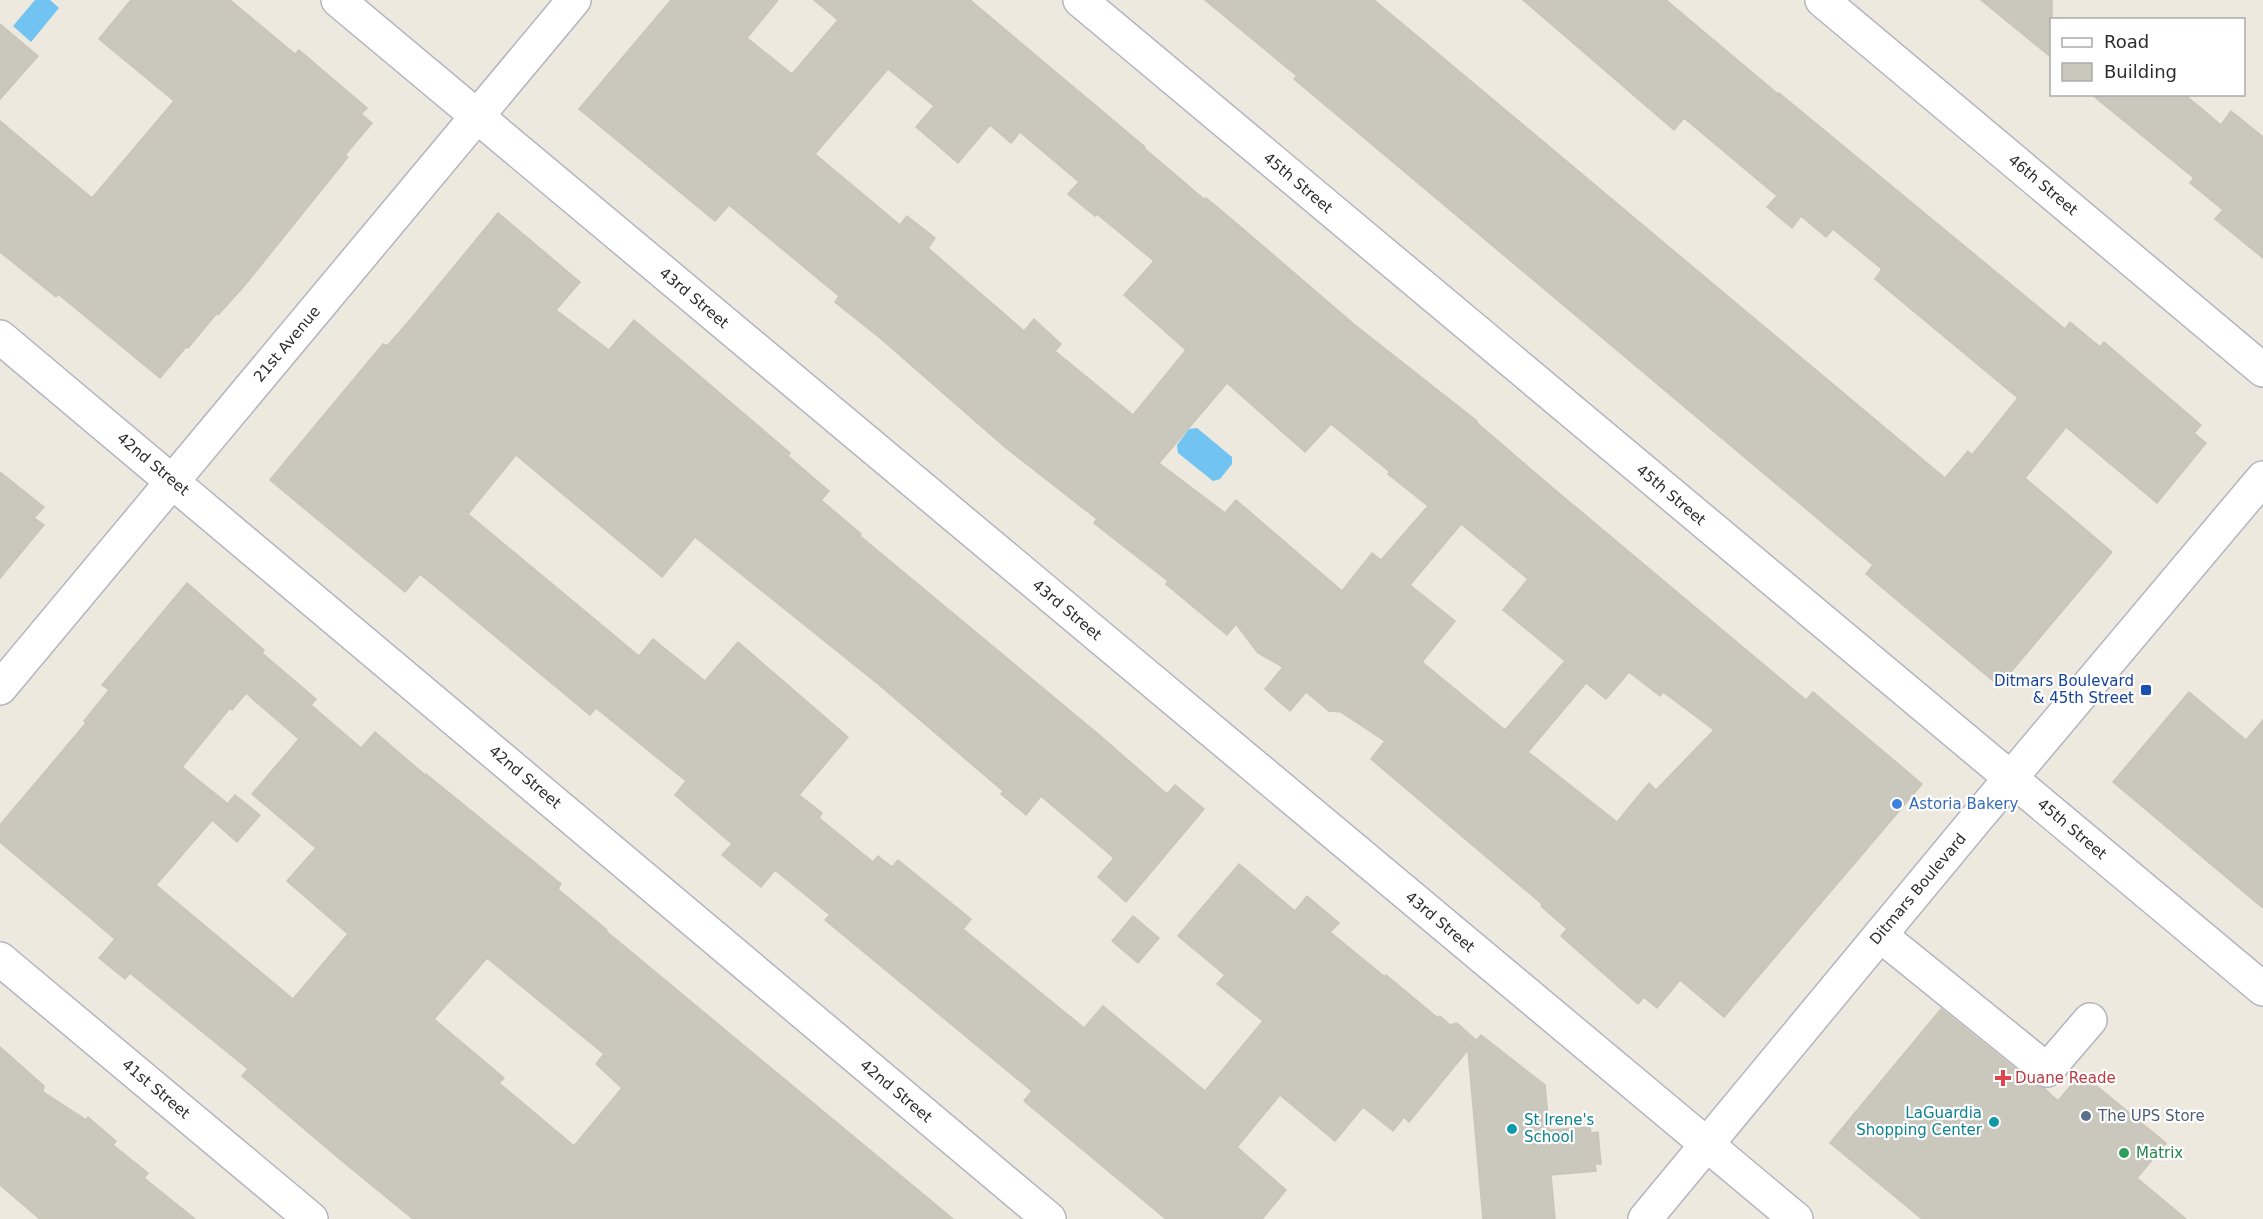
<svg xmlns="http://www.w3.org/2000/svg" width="2263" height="1219" viewBox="0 0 2263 1219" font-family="'DejaVu Sans',sans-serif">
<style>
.water{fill:#71c3f1}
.building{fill:#cac7bd;stroke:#cac5b8;stroke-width:1.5;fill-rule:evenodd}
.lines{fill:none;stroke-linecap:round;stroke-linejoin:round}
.minor-casing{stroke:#b3b4c0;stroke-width:36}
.minor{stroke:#fff;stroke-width:33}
.transit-dot{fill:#1a4fb4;stroke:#fff;stroke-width:2}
.shop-dot{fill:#3f7fe0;stroke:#fff;stroke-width:2}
.health-dot{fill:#e0444e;stroke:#fff;stroke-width:2}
.service-dot{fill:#5c6f8a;stroke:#fff;stroke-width:2}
.culture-dot{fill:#0f9aa8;stroke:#fff;stroke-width:2}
.leisure-dot{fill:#2e9e5b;stroke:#fff;stroke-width:2}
.labels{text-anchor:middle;stroke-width:4.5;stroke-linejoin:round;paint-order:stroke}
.street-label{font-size:15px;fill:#2d2d2d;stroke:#fff}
.transit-label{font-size:15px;fill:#164399;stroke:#fff;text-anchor:end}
.shop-label{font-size:15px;fill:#366cbe;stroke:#fff;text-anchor:start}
.health-label{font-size:15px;fill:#be3a42;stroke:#fff;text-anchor:start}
.culture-label{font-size:15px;fill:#0d838f;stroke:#fff;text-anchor:end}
.service-label{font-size:15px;fill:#4e5e75;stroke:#fff;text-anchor:start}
.leisure-label{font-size:15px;fill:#27864d;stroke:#fff;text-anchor:start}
</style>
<rect width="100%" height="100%" fill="#eee9df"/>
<g class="water">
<polygon points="35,0 50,0 59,8 31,42 13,26"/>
<polygon points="1197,428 1232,457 1232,464 1220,479 1213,481 1178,453 1177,445 1189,429"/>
</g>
<g class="building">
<polygon points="131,0 230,0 295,54 299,50 367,108 361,114 372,123 345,155 348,157 245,285 218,315 217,313 188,348 186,347 160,378 58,294 56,297 0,252 0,121 92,198 174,101 99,39"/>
<path d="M671,0h107l-31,38 45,36 46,-54 -24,-20h156l175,147 -1,1 61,52 1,-2 29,24 120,103 122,96 -1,1 78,67 252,211 7,-8 109,92 -198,233 -44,-37 -23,28 -13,-11 -6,7 -77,-68 6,-7 -26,-23 1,-2 -171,-145 14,-18 -44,-29 -12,-1 -23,-19 -16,19 -25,-22 18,-22 -25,-14 -22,-29 -9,11 -61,-51 2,-3 -74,-58 3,-4 -91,-71 -126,-110 -45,-36 4,-6 -110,-91 -14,16 -136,-112zM888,69l46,37 -18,21 42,36 32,-38 21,18 9,-11 59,50 -11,12 27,22 2,-2 57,47 -30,34 62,55 -53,65 -78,-64 6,-7 -27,-25 -10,12 -96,-83 7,-10 -28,-22 -7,9 -85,-71zM1227,383l78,69 26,-28 59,48 -2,2 40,32 -47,54 -9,-7 -30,38 -106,-91 -11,13 -66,-50zM1461,524l67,55 -25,31 62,51 -60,69 -83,-68 33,-41 -45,-36zM1629,672l31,24 3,-4 51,38 -58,60 -7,-7 -32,39 -89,-70 58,-69 20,16z"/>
<polygon points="1205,0 1374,0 1945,478 1968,451 1972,455 2018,398 1875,279 1882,269 1833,229 1826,237 1801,216 1792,228 1767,207 1777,196 1684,118 1674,130 1523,0 1666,0 1778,94 1779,93 2065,329 2070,322 2100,347 2104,342 2201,425 2194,433 2206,443 2157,503 2066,427 2025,478 2112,552 1999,686 1866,574 1873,565 1294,79 1297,76"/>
<polygon points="1981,0 2052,0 2052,58"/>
<polygon points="0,24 38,56 0,99"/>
<polygon points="2091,94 2184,94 2221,125 2231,111 2263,137 2263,258 2215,219 2223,210 2190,183 2194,178"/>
<polygon points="498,213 580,282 556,310 609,350 634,320 790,453 788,456 829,491 821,500 861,534 860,536 1097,733 1167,794 1175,785 1204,809 1126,902 1098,877 1114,858 1041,796 1026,815 1001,794 1003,791 878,684 695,537 662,577 516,455 468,514 639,656 653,639 705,681 738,642 848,737 799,795 822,813 819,818 873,862 878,856 892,867 898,860 971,919 963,929 1084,1028 1103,1006 1205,1091 1263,1021 1217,984 1225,975 1178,936 1239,864 1295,911 1307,896 1339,923 1330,932 1385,977 1386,975 1438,1018 1440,1016 1450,1025 1457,1023 1476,1040 1409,1122 1404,1117 1393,1131 1363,1107 1335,1141 1280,1095 1237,1147 1286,1190 1262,1219 1166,1219 1024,1101 1032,1091 825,920 830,915 775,870 761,887 722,855 732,844 675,795 686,781 596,708 590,715 420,574 405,592 270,480 383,344 387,346 410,320"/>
<polygon points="0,472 44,507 34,518 44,525 0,578"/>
<path d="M187,583l77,67 -2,3 54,46 -5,6 50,43 14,-16 50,43 1,-1 135,110 -3,5 49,41 -1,1 347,288h-540l-71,-58 -100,-85 6,-7 -118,-96 -5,6 -26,-21 16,-19 -115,-97v-17l86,-102 -2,-2 25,-31 -7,-5zM246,693l53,46 -47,55 64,54 -29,33 61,53 -55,65 -137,-114 71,-82 -45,-36 48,-59 2,2zM487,958l117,96 -8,10 26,24 -48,58 -75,-63 5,-5 -70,-59z"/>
<polygon points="2189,692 2246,740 2263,720 2263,908 2113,782"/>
<polygon points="235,795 260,815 237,842 213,821"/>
<polygon points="1133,916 1159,938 1138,963 1112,941"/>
<polygon points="1941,1009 2035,1085 2044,1088 2058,1101 2081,1073 2166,1143 2137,1178 2186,1219 1922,1219 1830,1143"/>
<polygon points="1481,1035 1545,1085 1549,1130 1590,1127 1591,1133 1598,1132 1601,1164 1595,1164 1596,1171 1551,1175 1555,1219 1483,1219 1468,1050"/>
<polygon points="0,1047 44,1086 43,1092 86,1120 88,1117 116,1141 113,1145 148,1173 144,1178 195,1219 40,1219 0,1185"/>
</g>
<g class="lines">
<defs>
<g id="minor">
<polyline points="338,0 1796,1219"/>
<polyline points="1080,0 2263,989"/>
<polyline points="1822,0 2263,370"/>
<polyline points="0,337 1049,1219"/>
<polyline points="0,688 574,0"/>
<polyline points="1880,935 2047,1070 2090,1020"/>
<polyline points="0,959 311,1219"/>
<polyline points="1645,1219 1977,818 2263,478"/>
</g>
</defs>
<use href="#minor" class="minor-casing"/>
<use href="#minor" class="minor"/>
</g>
<rect class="transit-dot" x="2140" y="684" width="12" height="12" rx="3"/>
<circle class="shop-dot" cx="1897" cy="804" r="6"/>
<path class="health-dot" d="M2000 1069h6v6h6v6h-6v6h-6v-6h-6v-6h6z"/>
<circle class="service-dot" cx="2086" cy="1116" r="6"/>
<g class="culture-dot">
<circle cx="1994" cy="1122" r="6"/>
<circle cx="1512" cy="1129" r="6"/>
</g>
<circle class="leisure-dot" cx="2124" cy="1153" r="6"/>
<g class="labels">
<g class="street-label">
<text transform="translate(1298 183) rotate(40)" y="5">45th Street</text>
<text transform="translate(2043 185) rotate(40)" y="5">46th Street</text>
<text transform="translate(694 298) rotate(40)" y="5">43rd Street</text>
<text transform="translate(287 344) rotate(-50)" y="5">21st Avenue</text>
<text transform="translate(153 464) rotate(40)" y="5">42nd Street</text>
<text transform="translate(1671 495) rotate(40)" y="5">45th Street</text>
<text transform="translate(1067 610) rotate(40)" y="5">43rd Street</text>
<text transform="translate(525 777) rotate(40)" y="5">42nd Street</text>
<text transform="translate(2072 829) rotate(40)" y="5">45th Street</text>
<text transform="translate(1918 889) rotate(-50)" y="5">Ditmars Boulevard</text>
<text transform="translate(1440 922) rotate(40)" y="5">43rd Street</text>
<text transform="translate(156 1089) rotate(40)" y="5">41st Street</text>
<text transform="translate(896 1091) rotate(40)" y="5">42nd Street</text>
</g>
<g class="transit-label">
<text x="2134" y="686">Ditmars Boulevard<tspan x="2134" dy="17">&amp; 45th Street</tspan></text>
</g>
<g class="shop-label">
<text x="1909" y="809">Astoria Bakery</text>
</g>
<g class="health-label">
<text x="2015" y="1083">Duane Reade</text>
</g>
<g class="culture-label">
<text x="1982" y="1118">LaGuardia<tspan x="1982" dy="17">Shopping Center</tspan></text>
<text x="1524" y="1125" text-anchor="start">St Irene's<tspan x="1524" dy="17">School</tspan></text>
</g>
<g class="service-label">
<text x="2098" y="1121">The UPS Store</text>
</g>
<g class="leisure-label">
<text x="2136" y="1158">Matrix</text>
</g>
</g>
<rect x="2050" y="18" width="195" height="78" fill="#ffffff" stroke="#ababab" stroke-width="1.5"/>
<rect x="2062" y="38" width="30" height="9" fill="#ffffff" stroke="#ababab" stroke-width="1.5"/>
<text x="2104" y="48" font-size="18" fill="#2d2d2d">Road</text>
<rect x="2062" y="63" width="30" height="18" fill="#cac7bd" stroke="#ababab" stroke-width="1.5"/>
<text x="2104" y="78" font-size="18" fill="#2d2d2d">Building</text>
</svg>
